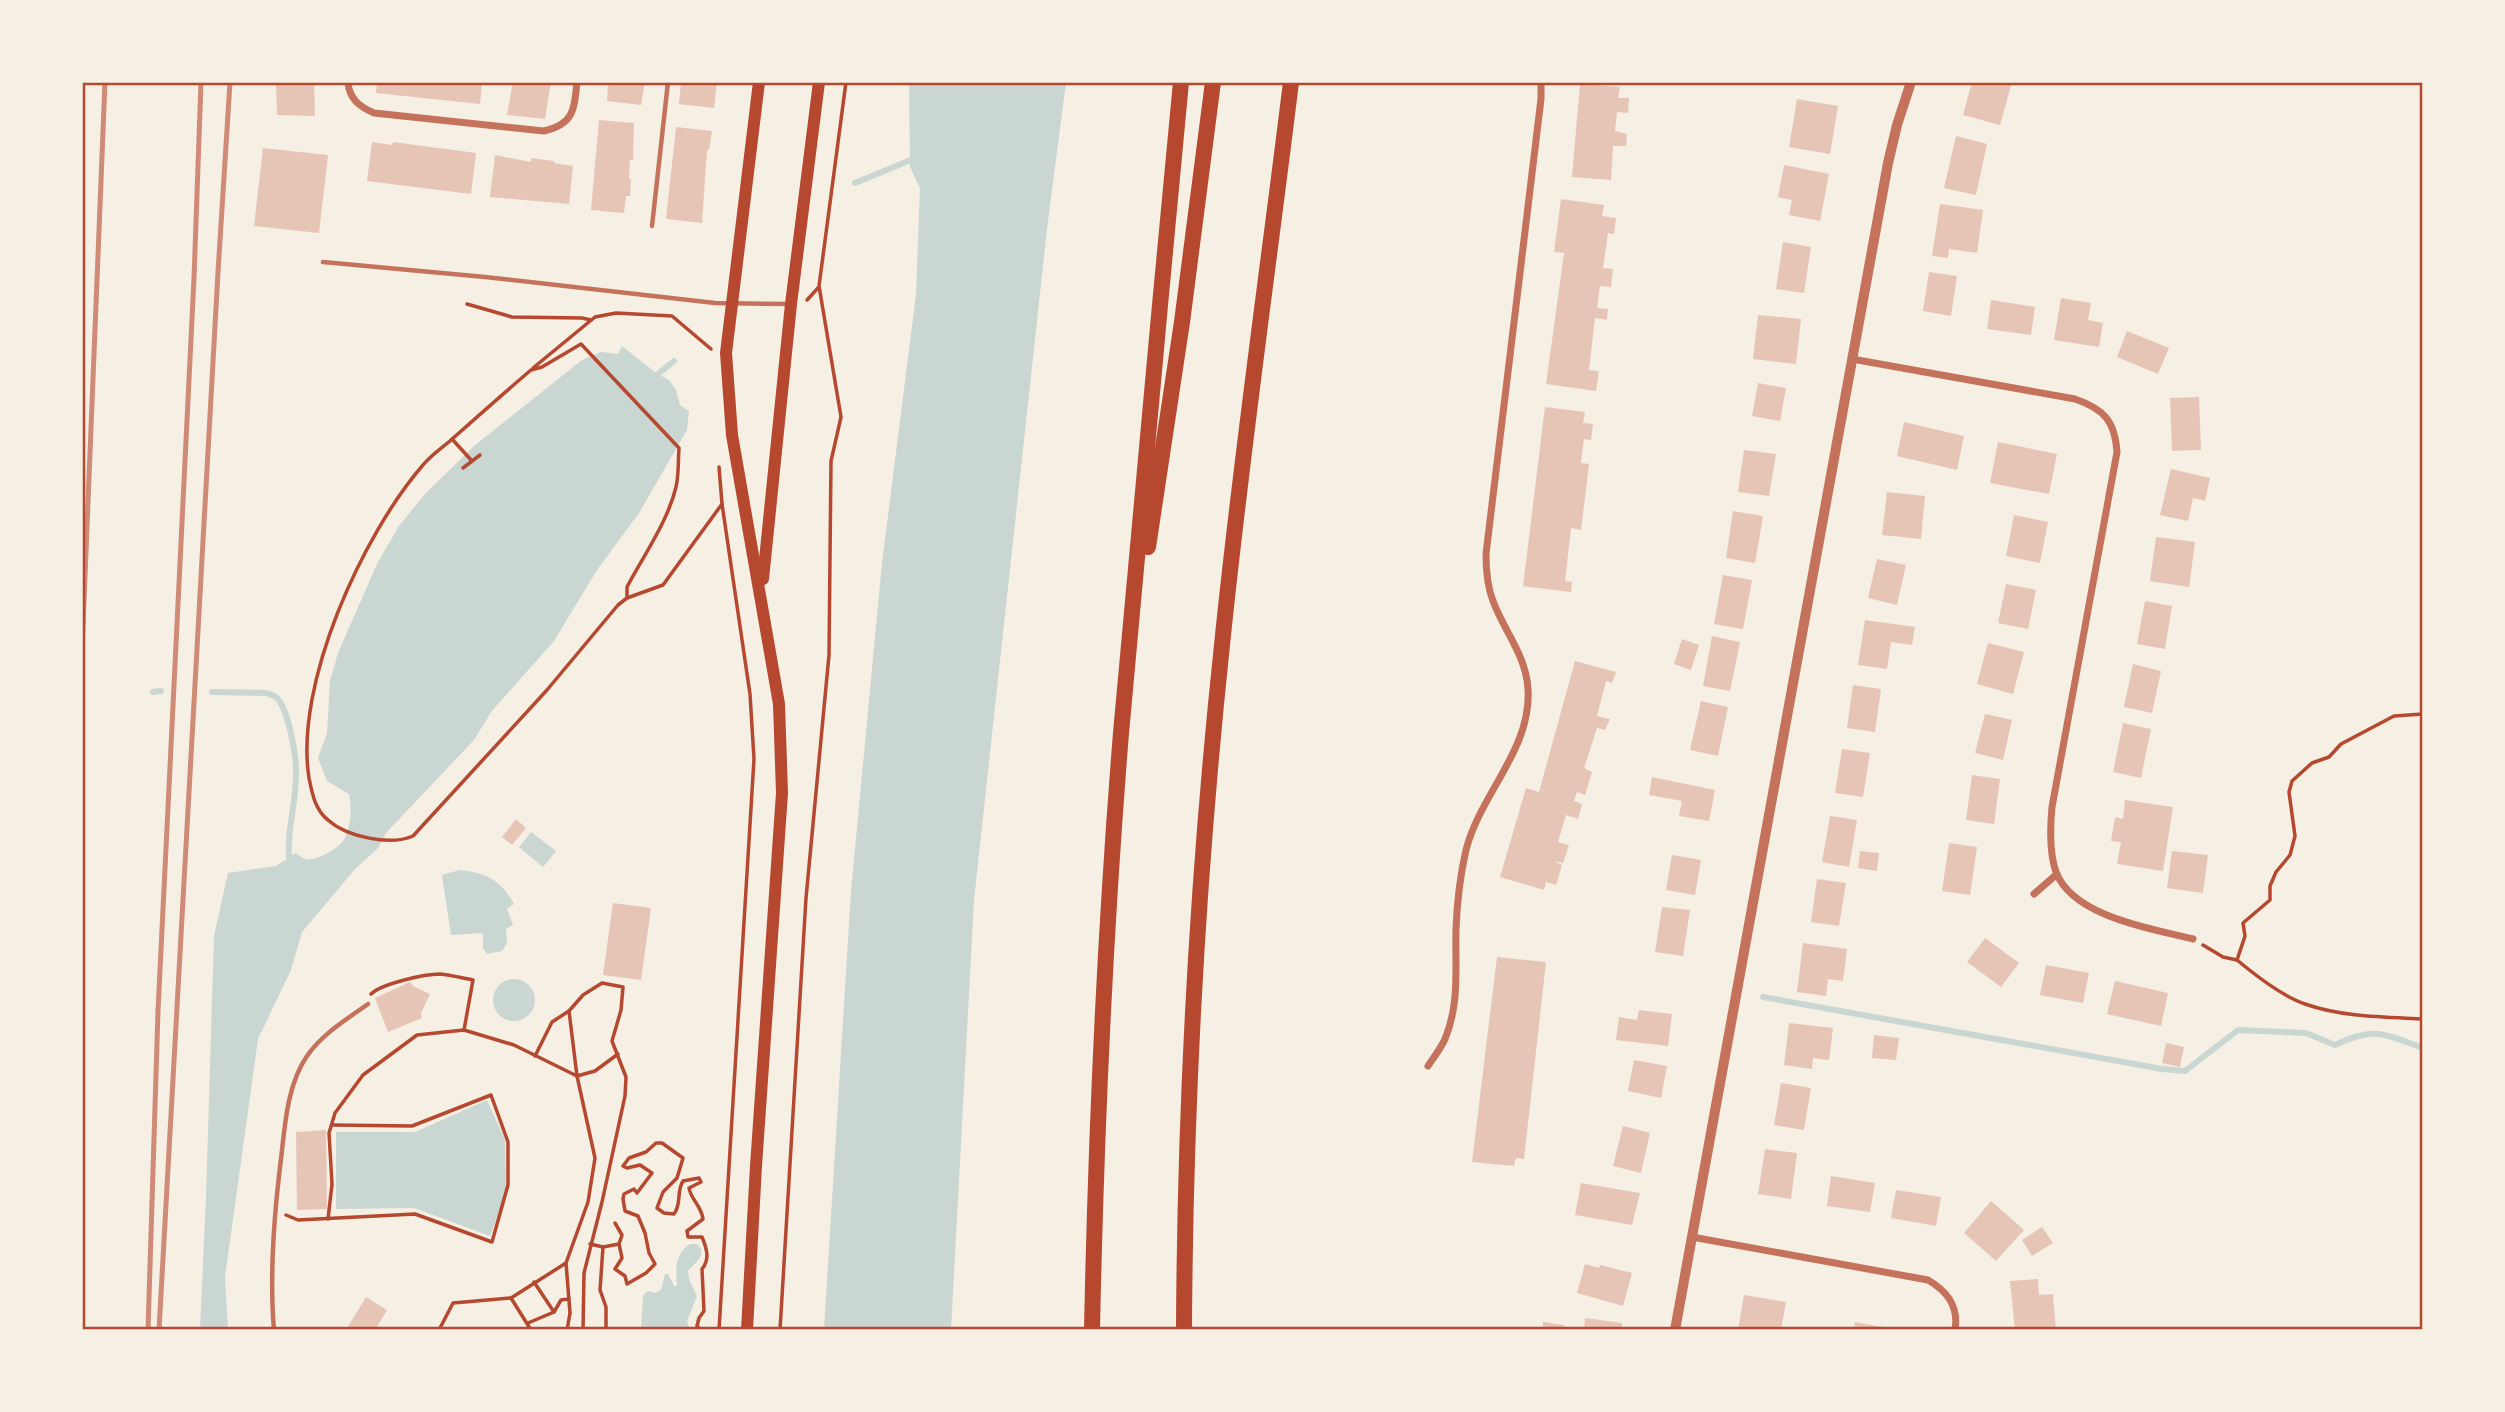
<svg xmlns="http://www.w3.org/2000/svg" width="2505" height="1412" viewBox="0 0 2505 1412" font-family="Manrope,sans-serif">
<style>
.water{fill:#c9d6d2}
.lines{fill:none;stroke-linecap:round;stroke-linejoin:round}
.stream{stroke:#c9d6d2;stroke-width:6}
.building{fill:#e6c5b7}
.path{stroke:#b5482f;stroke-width:3.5}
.service{stroke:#c5725c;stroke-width:4.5}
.minor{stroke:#c5725c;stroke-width:7}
.tertiary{stroke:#c5725c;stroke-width:10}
.secondary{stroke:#b5482f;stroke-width:12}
.motorway{stroke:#b5482f;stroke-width:16}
.rail{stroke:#cf8b77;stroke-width:5}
.neatline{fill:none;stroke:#b5482f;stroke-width:2.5}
</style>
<rect width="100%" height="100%" fill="#f6efe4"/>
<g class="water">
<polygon points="909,82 1066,82 1047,229 974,900 951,1330 824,1330 851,891 882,563 916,295 920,188 910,167"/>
<path d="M622,346l34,27 13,7 7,10 4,15 9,6 -2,19 -48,83 -42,57 -43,71 -63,71 -17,28 -88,93 -8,15 -23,21 -53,63 -11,38 -33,69 -33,238 3,53h-28l6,-134 8,-260 14,-63 48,-7 20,-13c3,2 6,5 10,6 11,2 34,-11 39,-21 6,-12 7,-31 4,-44l-22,-13 -9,-23 9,-25 3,-52 8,-28 39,-89 22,-38 26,-32 49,-48 108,-86 19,-8 17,2z"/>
<polygon points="531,832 556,851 543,867 519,847"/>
<path d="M460,870c25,2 42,11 54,34l-7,5 6,16 -7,4 1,14 -5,8 -15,3 -4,-6v-15l-32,2 -9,-60z"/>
<circle cx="514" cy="1000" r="21"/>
<polygon points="487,1100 505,1140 506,1192 490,1236 414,1208 336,1209 336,1132 415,1132"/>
<path d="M690,1244h7l5,6 -2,8 -12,13 1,8 8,17 -10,25 3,9h-49l2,-33 2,-4 5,-2 5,2 6,-3 4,-16h3l6,12h3c-1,-17 -3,-31 13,-42z"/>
</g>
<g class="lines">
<g class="stream">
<polyline points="855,183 918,157"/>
<polyline points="652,379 674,361"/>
<polyline points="153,692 161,691"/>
<path d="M212,692l54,1c6,2 11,3 14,9 9,13 16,53 16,69 1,32 -11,62 -6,94"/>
<path d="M1763,997l399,72 23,2 53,-41 68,3 29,12c39,-19 49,-11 88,3"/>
</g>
</g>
<g class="building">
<polygon points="276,82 314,82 315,116 277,115"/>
<polygon points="377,82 482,82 480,104 376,93"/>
<polygon points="513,82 551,82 545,119 507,115"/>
<polygon points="611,82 645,82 641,105 607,101 608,85 611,86"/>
<polygon points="681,82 717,82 714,108 679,104"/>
<polygon points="1972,82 2012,82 2000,125 1963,115"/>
<polygon points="1580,84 1620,87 1618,98 1629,98 1628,113 1617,112 1615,131 1627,134 1626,146 1613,146 1611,180 1572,177"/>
<polygon points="1797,99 1838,106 1830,154 1789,147"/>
<polygon points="599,120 634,123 633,160 630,160 629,179 631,179 630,196 626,196 624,213 591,210"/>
<polygon points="676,127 712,131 709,150 707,150 702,223 666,219"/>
<polygon points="1956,136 1987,144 1976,195 1944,188"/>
<polygon points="372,142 392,145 393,142 476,153 471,194 367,181"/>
<polygon points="263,148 328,155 319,233 254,226"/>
<polygon points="495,155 531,162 531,158 554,161 554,163 573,166 569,204 490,197"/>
<polygon points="1784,165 1829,174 1820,221 1789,215 1792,200 1778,197"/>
<polygon points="1561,199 1604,205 1602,216 1616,218 1614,234 1608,233 1603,268 1613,269 1611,287 1600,286 1597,308 1608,309 1607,320 1595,318 1589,370 1599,371 1596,391 1546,384 1564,253 1554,252"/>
<polygon points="1940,204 1983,210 1977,253 1949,249 1948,258 1932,256"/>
<polygon points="1783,242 1811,247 1804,293 1776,289"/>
<polygon points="1929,272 1957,276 1951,316 1923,311"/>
<polygon points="2061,298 2091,303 2088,320 2103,323 2099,347 2054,340"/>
<polygon points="1991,300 2035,307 2031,335 1987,329"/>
<polygon points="1758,315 1801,319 1796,364 1753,359"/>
<polygon points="2127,331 2169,348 2158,374 2117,357"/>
<polygon points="1758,383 1786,388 1780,421 1752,416"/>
<polygon points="2199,397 2201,450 2172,451 2170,398"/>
<polygon points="1545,407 1585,412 1583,423 1593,424 1591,440 1584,439 1581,463 1589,464 1581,530 1571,528 1565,581 1572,582 1571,592 1523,586"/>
<polygon points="1904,422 1964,436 1957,470 1897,456"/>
<polygon points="1998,442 2057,454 2049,494 1990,483"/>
<polygon points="1744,450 1776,454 1769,496 1738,492"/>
<polygon points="2171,469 2210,478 2205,501 2193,498 2188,521 2160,515"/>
<polygon points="1887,492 1925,496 1921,539 1882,535"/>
<polygon points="1733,511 1763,516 1755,563 1726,558"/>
<polygon points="2014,515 2048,522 2040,563 2006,556"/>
<polygon points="2156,537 2195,542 2189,587 2150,581"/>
<polygon points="1877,559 1906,565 1897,605 1868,598"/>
<polygon points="1723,575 1752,580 1743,629 1714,624"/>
<polygon points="2006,584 2036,590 2028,629 1998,623"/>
<polygon points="2145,601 2172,606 2165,649 2137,644"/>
<polygon points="1865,620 1915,627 1912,645 1891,642 1887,669 1858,665"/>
<polygon points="1712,636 1740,642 1730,691 1703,686"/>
<polygon points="1682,639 1699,645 1691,670 1674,664"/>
<polygon points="1988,643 2024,652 2013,694 1977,684"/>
<polygon points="1575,661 1616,672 1612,683 1606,681 1597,716 1610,719 1605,730 1597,728 1584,768 1592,772 1585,795 1577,792 1574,801 1582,804 1578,819 1566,815 1558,842 1569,845 1563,863 1554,861 1562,865 1556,885 1546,882 1544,890 1500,877 1526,788 1539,792"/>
<polygon points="2133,664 2161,671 2152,713 2124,707"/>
<polygon points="1853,685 1881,689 1875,732 1847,728"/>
<polygon points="1701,701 1728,707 1718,756 1690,750"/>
<polygon points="1985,714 2012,720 2003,760 1975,753"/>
<polygon points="2123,723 2151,729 2141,778 2113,772"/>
<polygon points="1842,749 1870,753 1863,797 1835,793"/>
<polygon points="1972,775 2000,779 1994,824 1966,820"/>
<polygon points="1652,777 1715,790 1709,821 1679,816 1682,801 1649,795"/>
<polygon points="2125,800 2173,807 2163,871 2117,864 2121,842 2111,841 2115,817 2123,819"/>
<polygon points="1830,816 1857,820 1849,867 1822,862"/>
<polygon points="516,819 526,828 512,845 502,837"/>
<polygon points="1949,843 1977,847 1970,895 1942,891"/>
<polygon points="1860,851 1879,853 1877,871 1858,868"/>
<polygon points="2172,851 2208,855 2203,893 2167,888"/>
<polygon points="1672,855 1701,860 1695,895 1666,890"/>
<polygon points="1817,879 1846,883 1839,926 1811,922"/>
<polygon points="613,903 651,908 641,980 603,975"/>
<polygon points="1662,907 1690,910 1683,956 1655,952"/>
<polygon points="1985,938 2019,963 2001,987 1967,962"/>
<polygon points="1803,943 1847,949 1843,981 1828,979 1826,996 1797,992"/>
<polygon points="1497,957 1546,962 1524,1159 1516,1158 1514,1166 1472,1162"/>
<polygon points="2046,965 2089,973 2083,1003 2040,995"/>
<polygon points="2115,981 2168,993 2161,1026 2107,1014"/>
<polygon points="410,982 413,986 430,994 421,1013 422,1018 388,1032 375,998"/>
<polygon points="1639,1010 1672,1014 1668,1046 1616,1040 1619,1017 1637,1020"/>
<polygon points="1789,1023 1833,1028 1829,1060 1813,1058 1812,1069 1784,1065"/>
<polygon points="1874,1035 1899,1038 1896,1060 1872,1058"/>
<polygon points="2166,1043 2184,1047 2180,1067 2162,1063"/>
<polygon points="1634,1060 1667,1066 1661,1098 1628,1091"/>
<polygon points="1781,1083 1811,1088 1804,1130 1774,1125"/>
<polygon points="1623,1126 1650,1133 1641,1173 1613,1166"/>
<polygon points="326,1130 327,1209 297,1210 296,1132"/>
<polygon points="1765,1149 1797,1153 1791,1199 1758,1194"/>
<polygon points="1831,1176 1875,1183 1870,1212 1827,1206"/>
<polygon points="1581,1183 1640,1193 1632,1225 1575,1215"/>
<polygon points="1896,1190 1941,1197 1936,1226 1891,1218"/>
<polygon points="1991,1201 2024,1230 1996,1261 1964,1233"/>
<polygon points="2042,1227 2053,1243 2032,1256 2022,1240"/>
<polygon points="1585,1264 1599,1268 1600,1265 1632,1273 1623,1306 1577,1293"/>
<polygon points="2038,1279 2039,1295 2053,1294 2056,1330 2015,1330 2010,1281"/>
<polygon points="1744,1295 1786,1302 1781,1330 1738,1330"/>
<polygon points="366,1297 387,1310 375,1330 351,1330 347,1328"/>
<polygon points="1585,1318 1622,1323 1622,1330 1584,1330"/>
<polygon points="1543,1322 1564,1325 1564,1330 1543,1330"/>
<polygon points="1855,1322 1888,1328 1888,1330 1854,1330"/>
</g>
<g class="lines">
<g class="path">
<polyline points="807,300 818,288"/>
<polyline points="467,304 512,317 582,318 591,320"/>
<polyline points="533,368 595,317 616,313 672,316 711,349"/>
<polyline points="452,439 472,461"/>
<polyline points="463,468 480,455"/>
<path d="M627,598v-11c17,-32 41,-66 49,-100 3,-13 2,-27 3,-39l-98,-104 -39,23 -11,3c-27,23 -53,46 -80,70 -9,8 -20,15 -28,25 -60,69 -129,219 -114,313 3,15 6,32 19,42 19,17 62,26 85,16l134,-146 71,-85 9,-7 36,-13 59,-81"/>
<polyline points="2203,945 2223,957 2237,960 2245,936 2243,923 2270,900 2270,886 2276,872 2290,855 2295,836 2289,792 2292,781 2312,763 2329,757 2341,744 2394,716 2423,714"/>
<path d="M2237,960c18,15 45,36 68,44 37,13 79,13 118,15"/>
<path d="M371,994c10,-10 53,-20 69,-20 11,1 22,4 33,6l-9,50 50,15 63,31 18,-5 23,-17"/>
<polyline points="535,1056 552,1022 569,1011 583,995 602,983 623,987 621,1010 612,1041 626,1077 625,1096 602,1202 584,1273 583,1330"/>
<polyline points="286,1215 298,1220 415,1214 492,1242 508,1185 508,1142 491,1095 412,1126 332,1125"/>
<polyline points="328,1219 332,1184 329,1133 335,1113 363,1075 417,1035 464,1030"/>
<polyline points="590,1244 603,1247 619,1244 622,1235 615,1223"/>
<path d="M619,1244l3,14 -7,11 10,7 2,8 19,-11 9,-9 -6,-11 -4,-20 -7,-17 -13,-5 -2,-12 1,-5 10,-5 3,4 15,-20 -12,-8 -13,3 -4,-2 6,-8 17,-6 10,-9h6l21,15 -6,20 -14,14 -6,16 7,5 10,1c8,-10 2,-22 9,-33l16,-3 2,4 -12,6c2,12 12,17 14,31l-16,12 1,6h14c5,12 8,22 0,32l2,42 -5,7 -2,8 4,4"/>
<polyline points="603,1247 600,1290 606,1307 606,1330"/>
<polyline points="566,1263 570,1313 567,1330"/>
<polyline points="554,1312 561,1300 569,1299"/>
<polyline points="528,1323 554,1312 534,1282"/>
<polyline points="439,1330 453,1303 511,1298"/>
<polyline points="531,1330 511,1298 566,1263 588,1202 595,1158 577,1076 569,1011"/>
<polyline points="719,1330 754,759 750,694 722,504 719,467"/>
<polyline points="780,1330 806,898 829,655 831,461 841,417 819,286 846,82"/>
</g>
<g class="service">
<polyline points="652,226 668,82"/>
<polyline points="323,262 485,277 715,303 790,304"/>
<path d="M274,1330c-5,-57 0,-115 7,-171 4,-34 6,-74 26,-103 15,-22 40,-37 61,-52"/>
</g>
<g class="minor">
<path d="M348,82c1,17 12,25 26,31l170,18c30,-7 30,-21 33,-49"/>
<path d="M1852,359l223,40c29,10 40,22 42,53l-65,355c-2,21 -3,45 4,65 17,45 97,57 137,67"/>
<polyline points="2034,894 2057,874"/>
<path d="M1428,1066c6,-9 13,-18 17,-27 15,-36 10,-73 11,-110 1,-27 4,-53 10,-79 14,-56 66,-101 62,-161 -2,-34 -24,-58 -35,-88 -6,-15 -7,-31 -7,-47l55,-455v-17"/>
<path d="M1692,1237l236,43c19,11 31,26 27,50"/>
</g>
<polyline class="tertiary" points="1675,1330 1888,163 1897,125 1911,82"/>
<g class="secondary">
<polyline points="763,579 791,304 819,82"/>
<polyline points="747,1330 756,1166 782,793 779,704 732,435 726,353 759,82"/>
</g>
<g class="motorway">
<polyline points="1148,547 1182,322 1213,82"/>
<path d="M1092,1330c4,-199 13,-398 29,-597 18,-217 40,-434 60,-651"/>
<path d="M1184,1330c1,-229 14,-458 38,-685 19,-188 46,-375 69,-563"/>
</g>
<g class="rail">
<polyline points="82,651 105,82"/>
<polyline points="148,1330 158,1011 194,278 201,82"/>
<polyline points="159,1330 218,272 230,82"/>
</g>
</g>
<rect width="2505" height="1412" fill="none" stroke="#f6efe4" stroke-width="168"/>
<rect x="84" y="84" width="2337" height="1244" class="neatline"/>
</svg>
